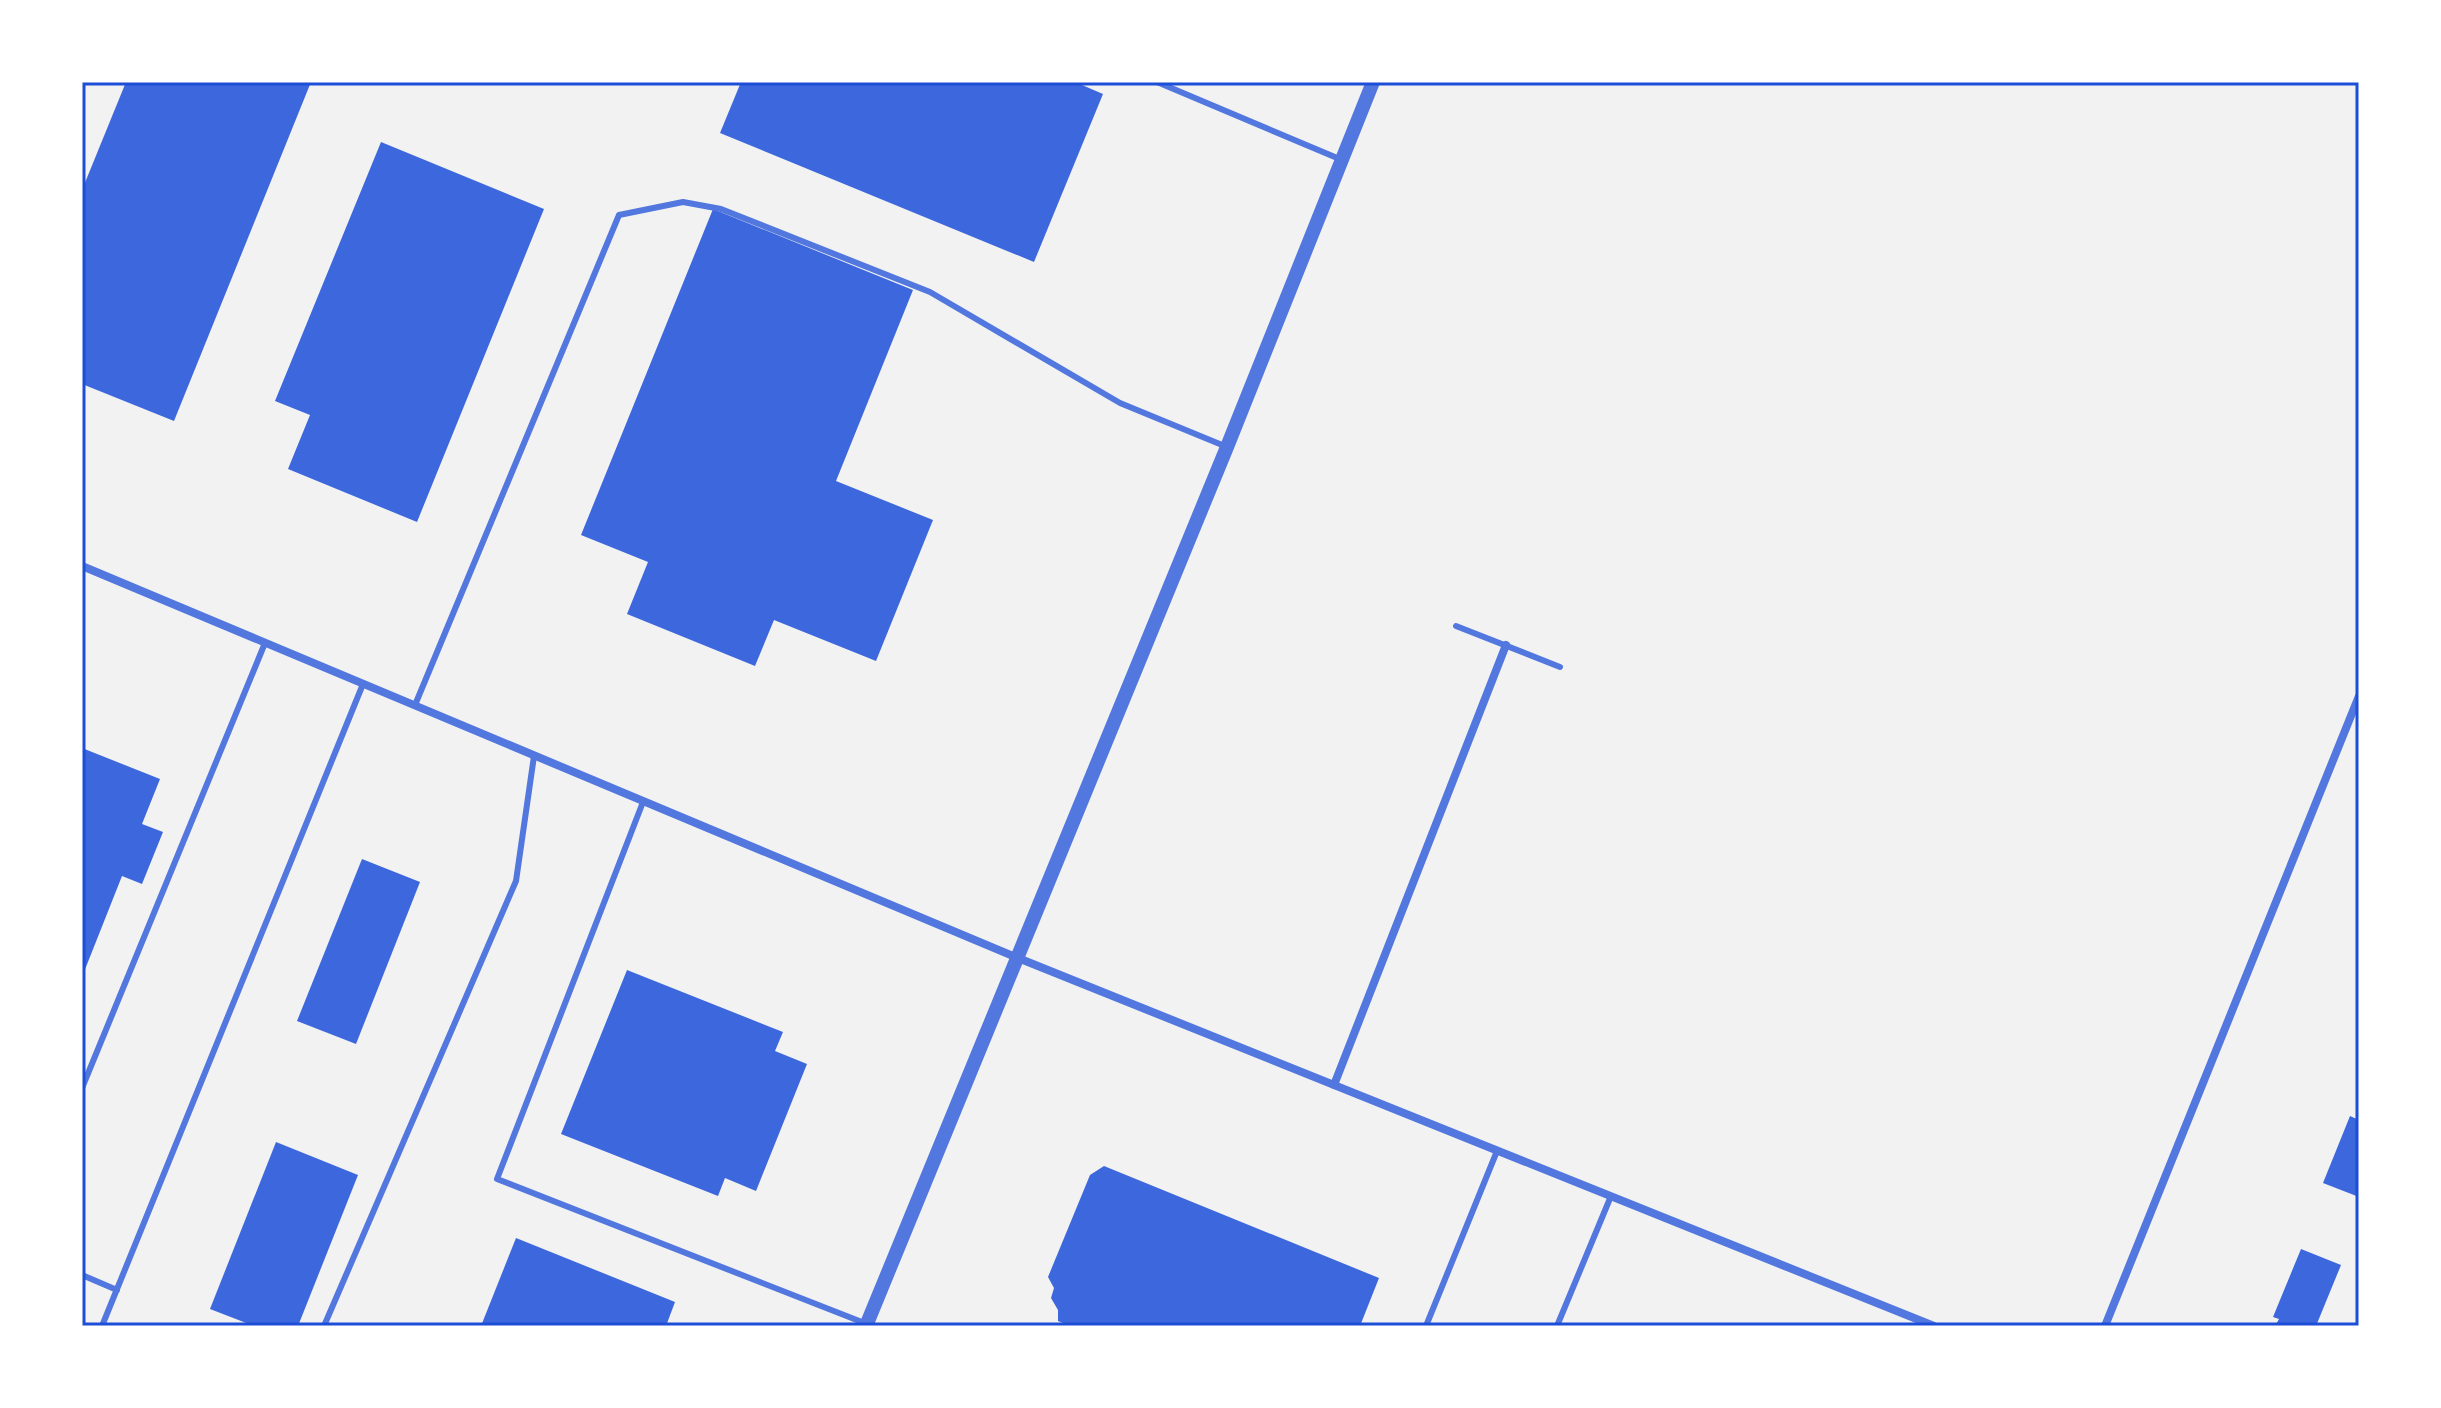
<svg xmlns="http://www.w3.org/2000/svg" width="2441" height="1408" viewBox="0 0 2441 1408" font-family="'Times New Roman',serif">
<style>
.building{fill:#3d67dc}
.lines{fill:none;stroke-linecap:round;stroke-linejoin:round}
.service{stroke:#5277de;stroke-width:6}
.minor{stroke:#5277de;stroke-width:8}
.tertiary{stroke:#5277de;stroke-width:14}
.neatline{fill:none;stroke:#1d4ed8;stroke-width:3}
</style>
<rect width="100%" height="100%" fill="#f2f2f2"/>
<g class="building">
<polygon points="126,82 311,82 174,421 82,384 82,190"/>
<polygon points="741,82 1075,82 1103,94 1034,262 720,133"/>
<polygon points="381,142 544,209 417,522 288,469 310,415 275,401"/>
<polygon points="713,209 913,290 836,481 933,520 876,661 774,620 755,666 627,614 648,562 581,535"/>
<polygon points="82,748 160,779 142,824 163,832 142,884 122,876 82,977"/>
<polygon points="362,859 420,882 356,1044 297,1021"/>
<polygon points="627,970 783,1032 775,1051 807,1064 756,1191 725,1178 718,1196 561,1134"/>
<polygon points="2350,1116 2359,1120 2359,1197 2323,1183"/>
<polygon points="276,1142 358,1175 298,1326 254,1326 210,1309"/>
<polygon points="1104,1166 1379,1278 1360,1326 1070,1326 1058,1321 1058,1310 1051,1298 1054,1288 1048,1277 1090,1175"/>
<polygon points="516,1238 675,1302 666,1326 481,1326"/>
<polygon points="2301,1249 2341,1265 2316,1326 2275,1326 2279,1319 2273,1317"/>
</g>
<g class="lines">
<g class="service">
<polyline points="1157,82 1342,160"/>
<polyline points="1456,626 1560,667"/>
<polyline points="415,705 619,215 683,202 721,209 930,292 1120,403 1227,447"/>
<polyline points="643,802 497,1179 867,1324"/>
<polyline points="82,1088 265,643"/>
<polyline points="82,1275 117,1290"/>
<polyline points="102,1326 363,684"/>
<polyline points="324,1326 516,881 534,756"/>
<polyline points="1426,1326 1497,1151"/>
<polyline points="1557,1326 1611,1196"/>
</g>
<g class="minor">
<polyline points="82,566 1018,958 1934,1326"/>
<polyline points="1334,1085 1506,645"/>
<polyline points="2105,1326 2359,696"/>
</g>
<polyline class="tertiary" points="866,1326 1227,447 1373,82"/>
</g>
<rect width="2441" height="1408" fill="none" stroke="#ffffff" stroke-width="168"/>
<rect x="84" y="84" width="2273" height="1240" class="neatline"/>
</svg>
